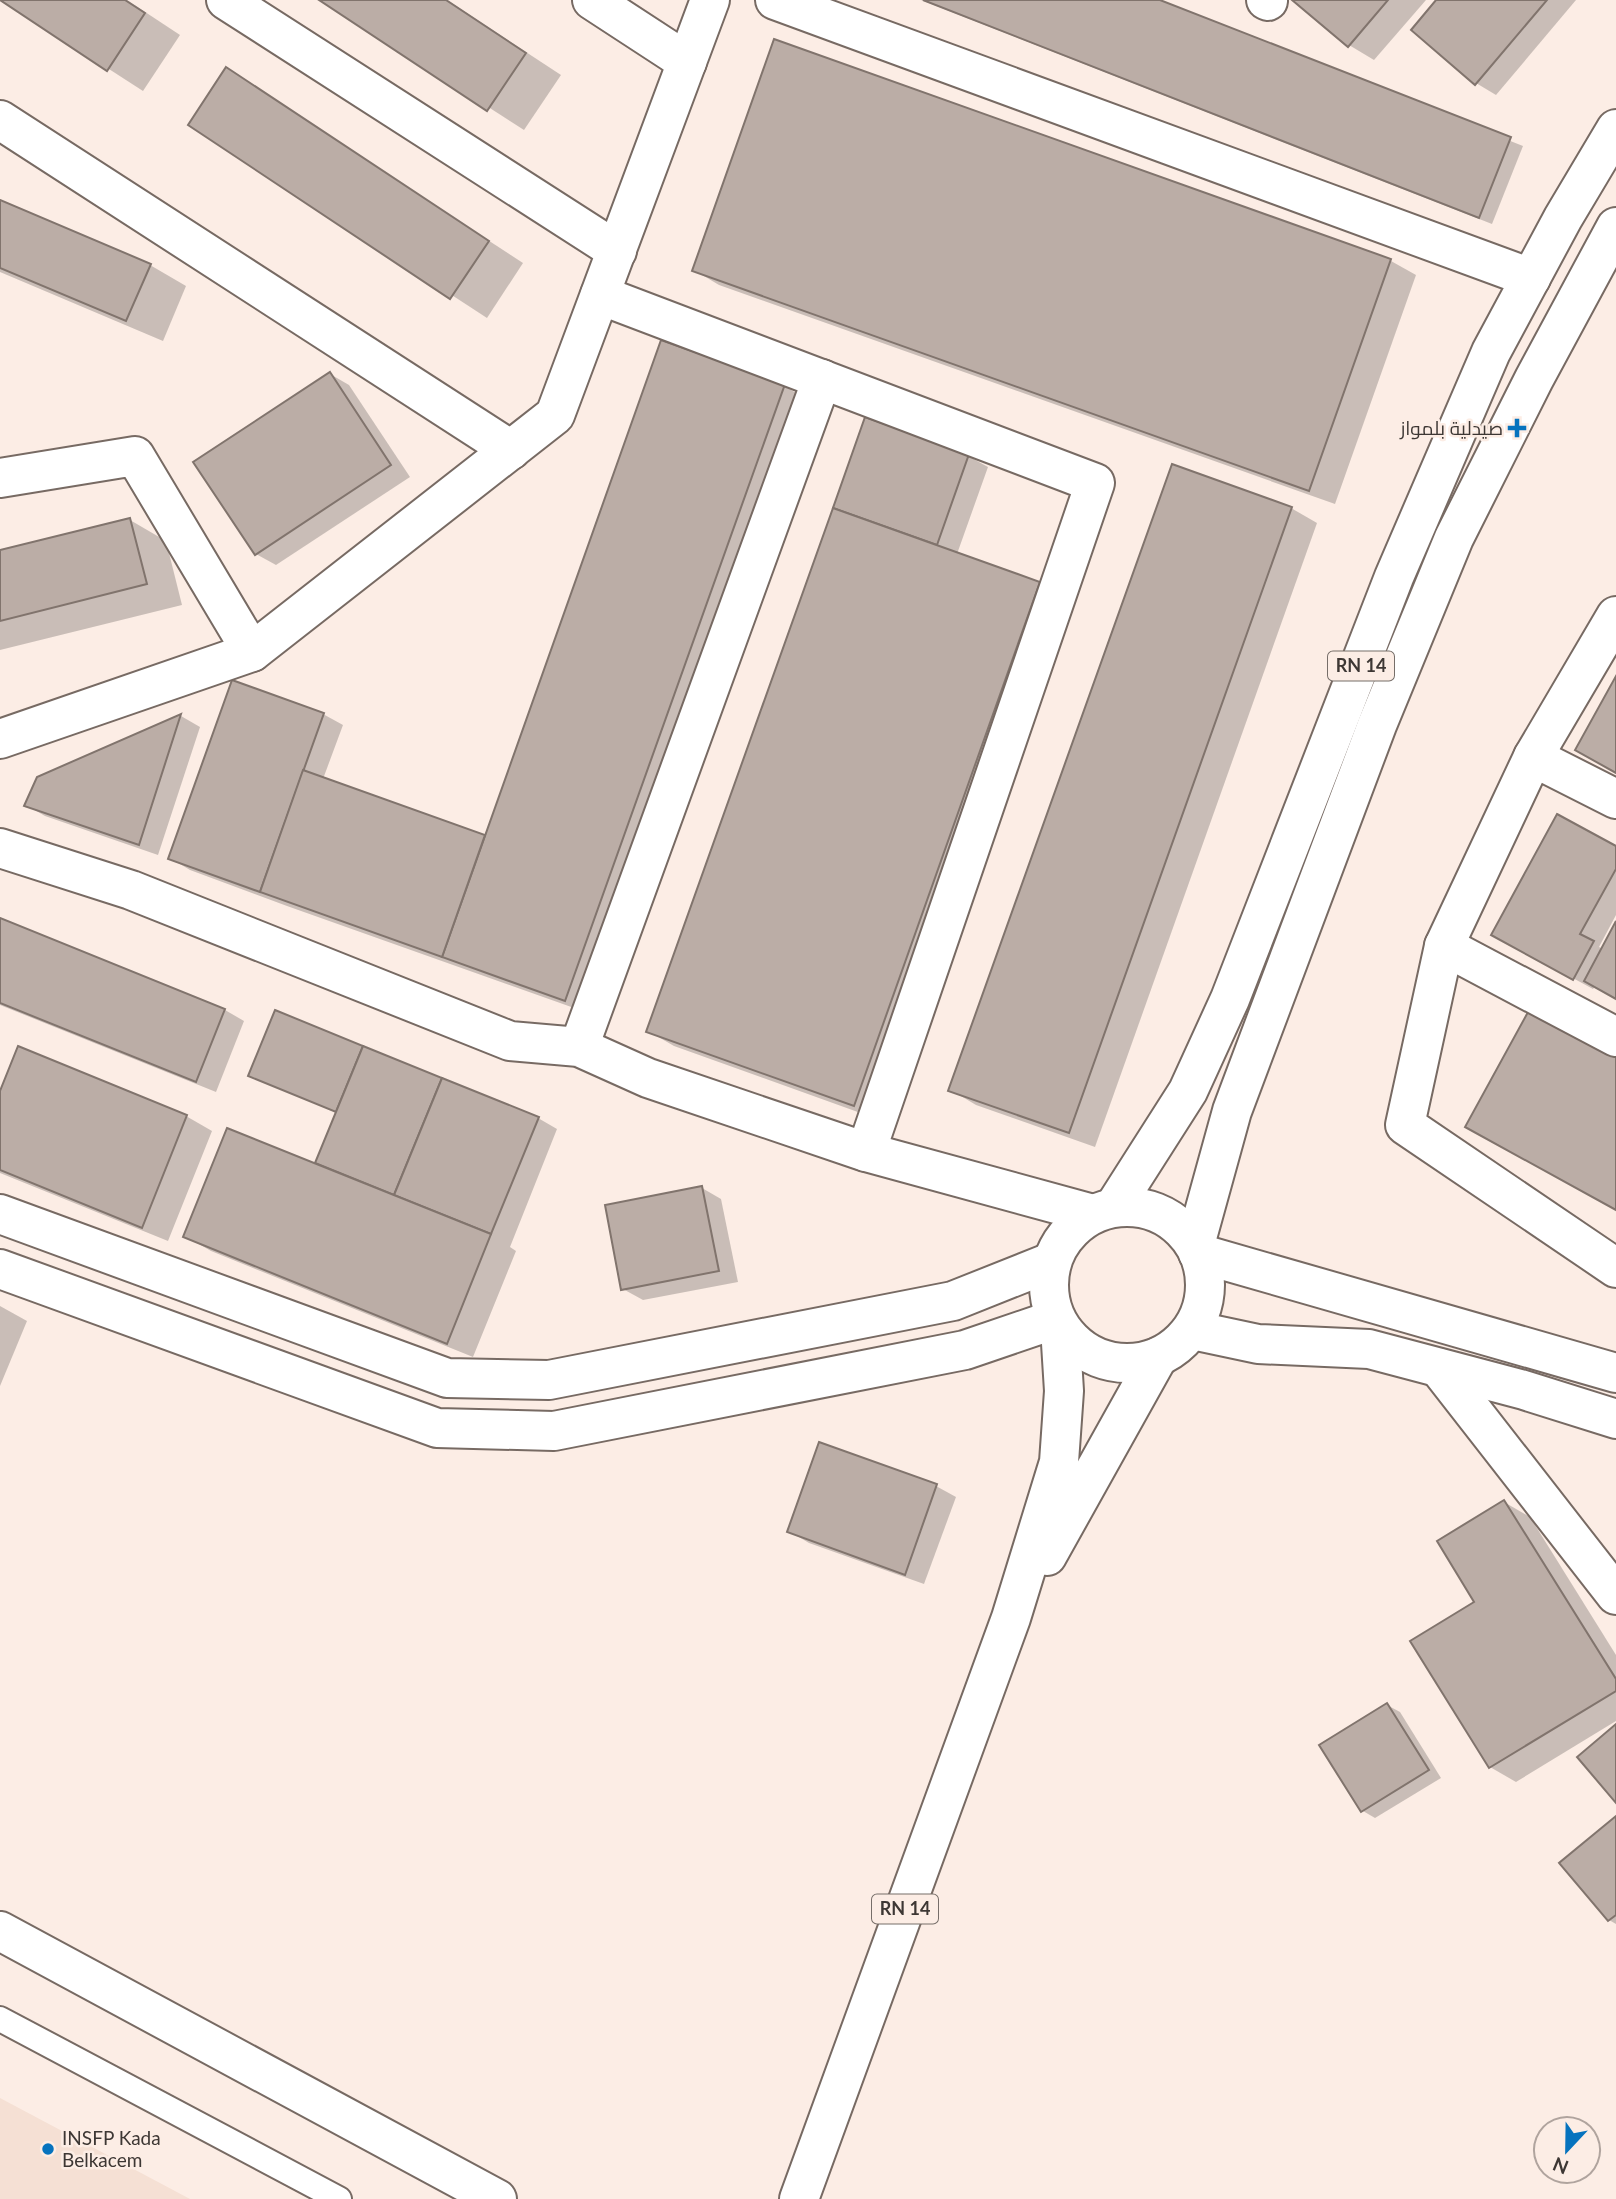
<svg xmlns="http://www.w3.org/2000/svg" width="1616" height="2199" viewBox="0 0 1616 2199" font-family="Lato,Cairo,sans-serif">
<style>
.built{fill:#f5e0d4}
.shadow{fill:#0003}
.building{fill:#bbada6;stroke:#81746d;stroke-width:2}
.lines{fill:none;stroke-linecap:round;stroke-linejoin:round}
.lane-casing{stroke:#776a63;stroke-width:28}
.street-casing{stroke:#776a63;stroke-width:42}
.secondary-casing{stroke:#776a63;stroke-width:42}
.primary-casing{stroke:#776a63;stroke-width:42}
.highway-casing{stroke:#776a63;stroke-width:42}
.lane{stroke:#fff;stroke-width:24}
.street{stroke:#fff;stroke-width:38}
.secondary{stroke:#fff;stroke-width:38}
.primary{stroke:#fff;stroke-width:38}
.highway{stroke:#fff;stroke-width:38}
.poi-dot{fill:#0673be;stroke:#fcede5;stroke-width:2.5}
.labels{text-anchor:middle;stroke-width:5;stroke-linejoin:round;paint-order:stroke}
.shield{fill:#fcede5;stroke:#766e69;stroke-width:2}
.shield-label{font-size:18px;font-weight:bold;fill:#3d3734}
.poi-label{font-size:19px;fill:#3d3734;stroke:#fcede5;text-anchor:end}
</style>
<rect width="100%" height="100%" fill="#fcede5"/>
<polygon class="built" points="0,2098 190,2199 0,2199"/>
<g class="shadow">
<polygon points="2,0 127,0 180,35 143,91"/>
<polygon points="322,0 447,0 561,75 524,130"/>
<polygon points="921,0 1155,0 1523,146 1492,224"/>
<polygon points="1295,0 1426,0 1374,60 1349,45"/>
<polygon points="1438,0 1576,0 1496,95 1476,83"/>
<polygon points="775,41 1391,261 1416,275 1335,504 719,285 694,270"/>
<polygon points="227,70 523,263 487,318 191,125"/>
<polygon points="0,202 150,265 186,286 163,341 0,272"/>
<polygon points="662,342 784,386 810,401 591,1014 287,906 190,870 170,858 323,714 343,725 323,779 486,837"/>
<polygon points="330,374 349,385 410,477 276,565 256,554"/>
<polygon points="866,420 968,456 988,467 957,554 1040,584 1065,599 880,1120 674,1046 648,1031"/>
<polygon points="1291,508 1317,523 1095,1147 976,1105 951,1090"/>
<polygon points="130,520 166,541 182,605 0,650 0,552"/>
<polygon points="181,716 200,727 158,855 45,816 26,805 38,778"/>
<polygon points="1616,848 1616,915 1599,947 1603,949 1616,925 1616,997 1595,986 1593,989 1512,945"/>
<polygon points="0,920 225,1010 244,1021 216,1092 0,1005"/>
<polygon points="250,1075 538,1118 557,1129 510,1247 516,1251 473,1357 211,1251 185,1236 316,1166 337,1113"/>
<polygon points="0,1095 186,1116 212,1131 168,1241 0,1173"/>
<polygon points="702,1188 721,1199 738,1282 643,1300 623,1289"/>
<polygon points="0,1306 27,1321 0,1386"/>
<polygon points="936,1486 956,1497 924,1584 809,1543 789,1531"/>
<polygon points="1504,1502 1530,1517 1616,1655 1616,1721 1516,1782 1490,1767 1476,1602"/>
<polygon points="1387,1705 1400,1712 1441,1778 1375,1818 1363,1811"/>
<polygon points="1616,1818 1616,1924 1609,1920"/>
</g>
<g class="building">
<polygon points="0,0 125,0 145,13 107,71"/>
<polygon points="319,0 446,0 526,53 487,111"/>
<polygon points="923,0 1160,0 1511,137 1479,218"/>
<polygon points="1292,0 1388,0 1348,47"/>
<polygon points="1436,0 1547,0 1475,85 1411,30"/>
<polygon points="774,39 1391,259 1309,491 692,271"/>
<polygon points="226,67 489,241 450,299 188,125"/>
<polygon points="0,200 151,264 126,321 0,268"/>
<polygon points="661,340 785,384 565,1001 442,957"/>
<polygon points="330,372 391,465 255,555 193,462"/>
<polygon points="865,417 969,454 937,545 833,508"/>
<polygon points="1172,464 1292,507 1069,1133 948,1091"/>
<polygon points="833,508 1040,582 854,1106 646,1032"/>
<polygon points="130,518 147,584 0,621 0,550"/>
<polygon points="1616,676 1616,773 1575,750"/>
<polygon points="232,680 324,713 260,892 168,859"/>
<polygon points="181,714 139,845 24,806 37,777"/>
<polygon points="303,770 485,835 442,957 260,892"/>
<polygon points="1557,814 1616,846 1616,869 1580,934 1594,941 1573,980 1491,935"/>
<polygon points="0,918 225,1009 196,1082 0,1003"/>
<polygon points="1616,921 1616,999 1584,981"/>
<polygon points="1533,1003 1616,1049 1616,1210 1465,1127"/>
<polygon points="275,1010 363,1046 336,1112 248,1076"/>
<polygon points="18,1046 187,1115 142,1228 0,1170 0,1091"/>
<polygon points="363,1046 442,1078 394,1195 315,1163"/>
<polygon points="442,1078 539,1117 491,1234 394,1195"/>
<polygon points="227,1128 491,1234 447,1344 183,1237"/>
<polygon points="702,1186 719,1271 621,1290 605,1205"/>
<polygon points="819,1442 937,1484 905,1575 787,1532"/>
<polygon points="1504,1500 1616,1679 1616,1691 1489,1768 1410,1641 1474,1602 1437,1541"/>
<polygon points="1387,1703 1429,1770 1361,1812 1319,1745"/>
<polygon points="1616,1724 1616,1803 1577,1757"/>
<polygon points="1616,1816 1616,1915 1608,1921 1559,1863"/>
</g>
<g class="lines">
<defs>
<polyline id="lane" points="0,2019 339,2199"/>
<g id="street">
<polyline points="226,0 617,251"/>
<polyline points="592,0 687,62"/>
<polyline points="775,0 1531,278"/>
<polyline points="1266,0 1268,1"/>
<polyline points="0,120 511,450"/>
<polyline points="600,295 1095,483 866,1152"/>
<polyline points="0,478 135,456 252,652"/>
<polyline points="1616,616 1533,757 1444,946 1405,1125 1616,1268"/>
<polyline points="0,739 252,652 555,415 710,0"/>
<polyline points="1533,757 1616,799"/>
<polyline points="0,848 131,890 510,1041 579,1047 648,1078 866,1152 1093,1214"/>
<polyline points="1444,946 1616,1037"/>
<polyline points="579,1047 822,379"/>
<polyline points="1439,1368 1616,1595"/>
</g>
<g id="secondary">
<circle cx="1127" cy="1285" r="78"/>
<polyline points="0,1214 447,1378 549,1380 953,1301 1051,1262"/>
<polyline points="1198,1253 1616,1373"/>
<polyline points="0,1269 437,1428 554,1431 965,1350 1056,1319"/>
<polyline points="1192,1330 1258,1344 1369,1349 1524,1390 1616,1419"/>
<polyline points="0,1931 497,2199"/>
</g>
<g id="primary">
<polyline points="1047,1556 1158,1357"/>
<polyline points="799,2199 1011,1618 1059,1462 1064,1391 1060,1327"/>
</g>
<g id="highway">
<polyline points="1114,1207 1188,1091 1230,999 1394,577 1491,352 1563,218 1616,129"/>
<polyline points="1195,1245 1232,1111 1377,725 1454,538 1534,379 1616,227"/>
</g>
</defs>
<use href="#lane" class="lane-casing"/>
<use href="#street" class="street-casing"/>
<use href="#secondary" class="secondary-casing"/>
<use href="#primary" class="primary-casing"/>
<use href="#highway" class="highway-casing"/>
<use href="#lane" class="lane"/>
<use href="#street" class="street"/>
<use href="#secondary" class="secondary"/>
<use href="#primary" class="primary"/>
<use href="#highway" class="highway"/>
</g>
<g class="poi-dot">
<path d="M1513.5 417.5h7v7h7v7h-7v7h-7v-7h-7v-7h7z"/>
<circle cx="48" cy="2149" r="7"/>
</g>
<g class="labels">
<g class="shield">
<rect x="1328" y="651.5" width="66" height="29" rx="5"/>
<rect x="872" y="1894.5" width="66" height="29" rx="5"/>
</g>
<g class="shield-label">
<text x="1361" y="672">RN 14</text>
<text x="905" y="1915">RN 14</text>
</g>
<g class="poi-label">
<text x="1503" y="435">صيدلية بلمواز</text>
<text x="62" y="2145" text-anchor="start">INSFP Kada<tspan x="62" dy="22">Belkacem</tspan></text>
</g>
</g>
<g transform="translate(1567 2150) rotate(202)"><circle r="33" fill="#fcede5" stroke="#b0a49e" stroke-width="2"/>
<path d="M0-5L12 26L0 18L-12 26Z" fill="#0673be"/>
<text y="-10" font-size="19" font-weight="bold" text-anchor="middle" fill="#3d3734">N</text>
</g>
</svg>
